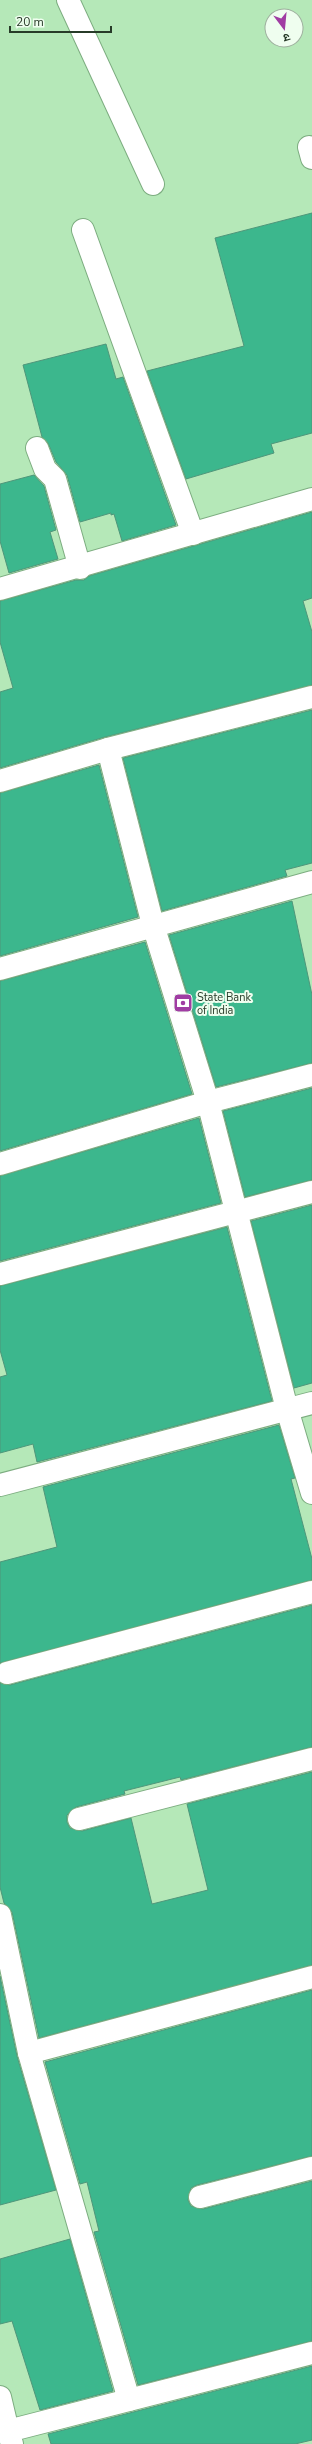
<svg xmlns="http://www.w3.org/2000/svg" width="312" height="2444" viewBox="0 0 312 2444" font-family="'Nunito Sans','Noto Sans Devanagari',sans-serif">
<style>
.building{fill:#3cb78d;stroke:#4f967a}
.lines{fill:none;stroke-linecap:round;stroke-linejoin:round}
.street-casing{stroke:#7dad80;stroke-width:24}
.street{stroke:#fff;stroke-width:22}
.labels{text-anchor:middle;stroke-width:4;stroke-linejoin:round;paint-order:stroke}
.poi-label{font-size:11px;fill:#273b28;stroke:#effeef;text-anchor:start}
</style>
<rect width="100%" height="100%" fill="#b5e8b8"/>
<g class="building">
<polygon points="312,213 312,433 271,444 274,453 186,479 147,371 244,346 215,238"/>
<polygon points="106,344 116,379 123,377 176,525 122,541 114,514 111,515 111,513 80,522 67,475 56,462 48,443 42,437 23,365"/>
<polygon points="34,475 44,486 56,530 50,532 58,559 9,573 0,541 0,484"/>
<polygon points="312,512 312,598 303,601 312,632 312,685 105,737 0,768 0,692 13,688 0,642 0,601 76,580 84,580 89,576"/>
<polygon points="312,710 312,863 285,870 287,876 162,911 123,758"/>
<polygon points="99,765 138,917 0,956 0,793"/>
<polygon points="292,901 312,995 312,1063 216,1087 169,935"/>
<polygon points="145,942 192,1094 0,1151 0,981"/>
<polygon points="312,1088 312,1180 245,1197 223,1111"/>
<polygon points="199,1118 221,1203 0,1261 0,1176"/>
<polygon points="312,1205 312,1383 294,1388 251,1221"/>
<polygon points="227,1227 272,1401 37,1462 33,1444 0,1453 0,1377 7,1375 0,1350 0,1286"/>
<polygon points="279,1425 295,1478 291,1479 312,1559 312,1580 0,1663 0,1562 57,1547 43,1487"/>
<polygon points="312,1605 312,1747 181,1780 180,1777 124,1791 125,1794 76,1807 67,1815 67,1822 70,1828 82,1831 131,1818 152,1904 208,1890 187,1804 312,1772 312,1965 39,2038 12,1912 4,1903 0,1887 0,1683 10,1685"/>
<polygon points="0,1976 17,2056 56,2190 0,2205"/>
<polygon points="312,1990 312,2156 197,2185 191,2188 188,2200 191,2206 203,2209 312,2181 312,2341 138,2385 94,2232 99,2231 87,2182 80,2184 45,2062"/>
<polygon points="70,2239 113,2391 40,2410 12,2321 0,2324 0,2259"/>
<polygon points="312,2366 312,2440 295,2444 51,2444 48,2434"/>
</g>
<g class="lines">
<defs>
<g id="street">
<polyline points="68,0 153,184"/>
<polyline points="309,147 312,158"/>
<polyline points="83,230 193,534"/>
<polyline points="37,448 45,469 55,479 80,568"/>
<polyline points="0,589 312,499"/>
<polyline points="108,749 153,925 208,1102 287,1409 312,1493"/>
<polyline points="0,781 108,749 312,697"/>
<polyline points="0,969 312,882"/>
<polyline points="0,1164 208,1102 312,1075"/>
<polyline points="0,1274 312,1192"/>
<polyline points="0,1485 312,1403"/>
<polyline points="7,1673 312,1592"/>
<polyline points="79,1819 312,1759"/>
<polyline points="0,1915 29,2053 129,2400"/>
<polyline points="29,2053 312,1977"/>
<polyline points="200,2197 312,2168"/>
<polyline points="0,2397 8,2431"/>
<polyline points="12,2444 8,2431 312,2353"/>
</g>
</defs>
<use href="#street" class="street-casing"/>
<use href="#street" class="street"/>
</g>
<defs>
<symbol id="bank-square" viewBox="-11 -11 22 22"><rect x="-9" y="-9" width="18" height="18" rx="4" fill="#a03da3" stroke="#effeef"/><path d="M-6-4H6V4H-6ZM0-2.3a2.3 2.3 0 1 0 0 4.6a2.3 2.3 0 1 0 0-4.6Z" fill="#fff"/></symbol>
</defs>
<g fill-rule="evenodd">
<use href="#bank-square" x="172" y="992" width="22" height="22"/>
</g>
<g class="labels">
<g class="poi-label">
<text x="197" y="1001">State Bank<tspan x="197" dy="13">of India</tspan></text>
</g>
</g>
<g transform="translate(284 28) rotate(164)"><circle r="19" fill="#effeef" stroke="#9fb09f"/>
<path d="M0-3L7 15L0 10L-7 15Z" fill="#a03da3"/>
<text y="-6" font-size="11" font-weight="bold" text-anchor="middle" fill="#273b28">उ</text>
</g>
<path d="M10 26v6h101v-6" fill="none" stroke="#273b28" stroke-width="2"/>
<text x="16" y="26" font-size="12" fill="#273b28" stroke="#effeef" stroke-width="3" paint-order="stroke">20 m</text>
</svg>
